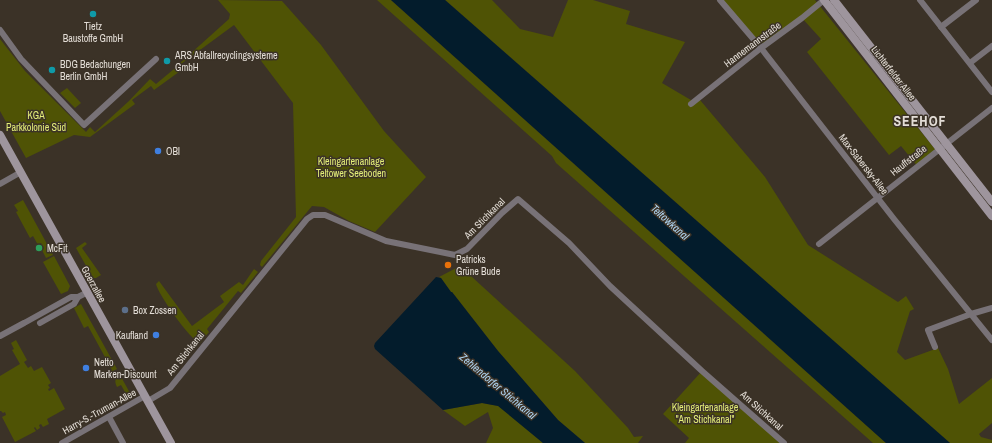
<svg xmlns="http://www.w3.org/2000/svg" width="992" height="443" viewBox="0 0 992 443" font-family="'Archivo Narrow',sans-serif">
<style>
.green{fill:#4f5305}
.water{fill:#031c2c}
.lines{fill:none;stroke-linecap:round;stroke-linejoin:round}
.minor{stroke:#787277;stroke-width:6}
.secondary{stroke:#9e959d;stroke-width:8}
.culture-dot{fill:#0f9aa8;stroke:#3b3227;stroke-width:1.5}
.shop-dot{fill:#3f7fe0;stroke:#3b3227;stroke-width:1.5}
.leisure-dot{fill:#2e9e5b;stroke:#3b3227;stroke-width:1.5}
.food-dot{fill:#e8710a;stroke:#3b3227;stroke-width:1.5}
.service-dot{fill:#5c6f8a;stroke:#3b3227;stroke-width:1.5}
.labels{text-anchor:middle;stroke-width:3;stroke-linejoin:round;paint-order:stroke}
.poi-label{font-size:10px;fill:#e3ddd6;stroke:#3b3227;text-anchor:start}
.street-label{font-size:10px;fill:#e3ddd6;stroke:#3b3227}
.park-label{font-size:10px;fill:#e4ee78;stroke:#3b3227}
.water-label{font-size:11px;font-style:italic;fill:#afd5f2;stroke:#3b3227}
.district-label{font-size:14px;font-weight:bold;letter-spacing:1px;fill:#e3ddd6;stroke:#3b3227}
</style>
<rect width="100%" height="100%" fill="#3b3227"/>
<g class="green">
<polygon points="218,0 282,1 321,45 384,131 426,177 375,232 349,221 324,207 312,206 262,267 260,265 261,261 296,217 293,103 234,25 181,64 180,63 229,19 230,14"/>
<polygon points="377,0 391,0 886,443 873,443 556,163 552,156"/>
<polygon points="445,0 492,0 520,29 553,37 568,0 593,0 630,11 626,24 685,42 662,83 696,103 700,100 765,177 808,245 898,302 906,296 914,309 910,311 897,352 905,360 938,348 948,369 959,404 992,378 992,423 979,434 981,437 992,440 992,443 950,443"/>
<polygon points="722,0 815,0 938,153 919,168 901,146 889,155 807,52 821,39 801,17 765,43 760,43"/>
<polygon points="0,39 25,71 86,132 90,127 95,132 129,101 150,79 156,84 180,64 183,69 154,90 151,86 132,100 135,104 90,137 74,135 26,158 0,111"/>
<polygon points="67,88 81,103 75,108 60,93"/>
<polygon points="23,200 53,255 46,258 42,250 44,248 41,243 38,245 33,236 30,238 16,212 18,211 14,205"/>
<polygon points="85,242 87,244 82,248 101,275 96,278 93,278 76,248"/>
<polygon points="54,256 70,286 68,291 61,294 43,262"/>
<polygon points="460,266 575,371 628,428 634,437 643,436 638,443 585,443 558,420 498,351 452,292 451,292 441,278 439,277"/>
<path d="M254,269l4,3 -17,21 -3,-2 -31,38 2,3 -9,11c-10,-3 -42,-49 -44,-59l3,-3 33,45 32,-24 -4,-6 19,-14 4,3z"/>
<polygon points="81,304 117,369 109,373 109,372 112,370 88,326 84,328 74,308"/>
<polygon points="16,340 27,360 24,362 28,368 31,366 34,371 42,367 51,383 48,385 50,388 48,389 49,391 54,388 65,409 47,419 49,424 43,427 41,424 39,425 40,428 37,430 35,427 34,428 36,431 15,442 2,417 6,415 5,412 3,413 1,411 0,411 0,376 20,364 12,350 14,349 11,343"/>
<polygon points="702,371 782,443 685,443 689,438 663,414"/>
<path d="M120,375l10,18 -2,5 -29,17 -2,-3 26,-14 -2,-3 4,-3 -4,-7 -4,2c-3,-6 -2,-9 3,-12z"/>
<polygon points="482,403 499,406 543,443 486,443 493,428 488,412 465,426 443,410"/>
</g>
<g class="water">
<polygon points="391,0 445,0 950,443 886,443"/>
<polygon points="436,277 441,278 451,292 452,292 498,351 558,420 585,443 543,443 498,406 482,403 443,410 375,349 374,346 375,343"/>
</g>
<g class="lines">
<g class="minor">
<polyline points="720,0 761,48 894,219 992,340"/>
<polyline points="920,0 992,92"/>
<polyline points="941,27 976,0"/>
<polyline points="0,30 21,59 84,125 156,59"/>
<polyline points="970,63 992,46"/>
<polyline points="691,104 761,48 802,18 824,0"/>
<polyline points="0,184 21,172"/>
<polyline points="819,244 992,108"/>
<polyline points="26,322 71,297 78,297"/>
<polyline points="40,323 74,304 78,297 88,292"/>
<polyline points="0,336 24,323"/>
<polyline points="935,347 928,330 971,314 992,308"/>
<polyline points="148,401 170,388 307,219 313,215 325,215 386,241 455,255 467,249 502,213 518,199 569,243 610,286 702,371 784,443"/>
<polyline points="109,417 123,443"/>
<polyline points="62,443 145,396"/>
</g>
<g class="secondary">
<polyline points="824,0 992,216"/>
<polyline points="834,0 992,202"/>
<polyline points="0,135 171,443"/>
</g>
</g>
<g class="culture-dot">
<circle cx="93" cy="14" r="4"/>
<circle cx="167" cy="61" r="4"/>
<circle cx="52" cy="70" r="4"/>
</g>
<g class="shop-dot">
<circle cx="158" cy="151" r="4"/>
<circle cx="156" cy="335" r="4"/>
<circle cx="86" cy="368" r="4"/>
</g>
<circle class="leisure-dot" cx="39" cy="248" r="4"/>
<circle class="food-dot" cx="448" cy="265" r="4"/>
<circle class="service-dot" cx="125" cy="310" r="4"/>
<g class="labels">
<g class="poi-label">
<text x="93" y="30" text-anchor="middle">Tietz<tspan x="93" dy="12">Baustoffe GmbH</tspan></text>
<text x="175" y="59">ARS Abfallrecyclingsysteme<tspan x="175" dy="12">GmbH</tspan></text>
<text x="60" y="68">BDG Bedachungen<tspan x="60" dy="12">Berlin GmbH</tspan></text>
<text x="166" y="155">OBI</text>
<text x="47" y="252">McFit</text>
<text x="456" y="263">Patricks<tspan x="456" dy="12">Grüne Bude</tspan></text>
<text x="133" y="314">Box Zossen</text>
<text x="148" y="339" text-anchor="end">Kaufland</text>
<text x="94" y="366">Netto<tspan x="94" dy="12">Marken-Discount</tspan></text>
</g>
<g class="street-label">
<text transform="translate(752 44) rotate(-37)" y="4">Hannemannstraße</text>
<text transform="translate(894 73) rotate(52)" y="4">Lichterfelder Allee</text>
<text transform="translate(908 160) rotate(-38)" y="4">Hauffstraße</text>
<text transform="translate(864 164) rotate(52)" y="4">Max-Sabersky-Allee</text>
<text transform="translate(484 218) rotate(-45)" y="4">Am Stichkanal</text>
<text transform="translate(94 284) rotate(61)" y="4">Goerzallee</text>
<text transform="translate(185 353) rotate(-51)" y="4">Am Stichkanal</text>
<text transform="translate(762 410) rotate(42)" y="4">Am Stichkanal</text>
<text transform="translate(99 411) rotate(-29)" y="4">Harry-S.-Truman-Allee</text>
</g>
<g class="park-label">
<text x="36" y="119">KGA<tspan x="36" dy="12">Parkkolonie Süd</tspan></text>
<text x="351" y="165">Kleingartenanlage<tspan x="351" dy="12">Teltower Seeboden</tspan></text>
<text x="705" y="411">Kleingartenanlage<tspan x="705" dy="12">"Am Stichkanal"</tspan></text>
</g>
<g class="water-label">
<text transform="translate(670 222) rotate(42)" y="4">Teltowkanal</text>
<text transform="translate(498 386) rotate(40)" y="4">Zehlendorfer Stichkanal</text>
</g>
<g class="district-label">
<text x="920" y="126">SEEHOF</text>
</g>
</g>
</svg>
